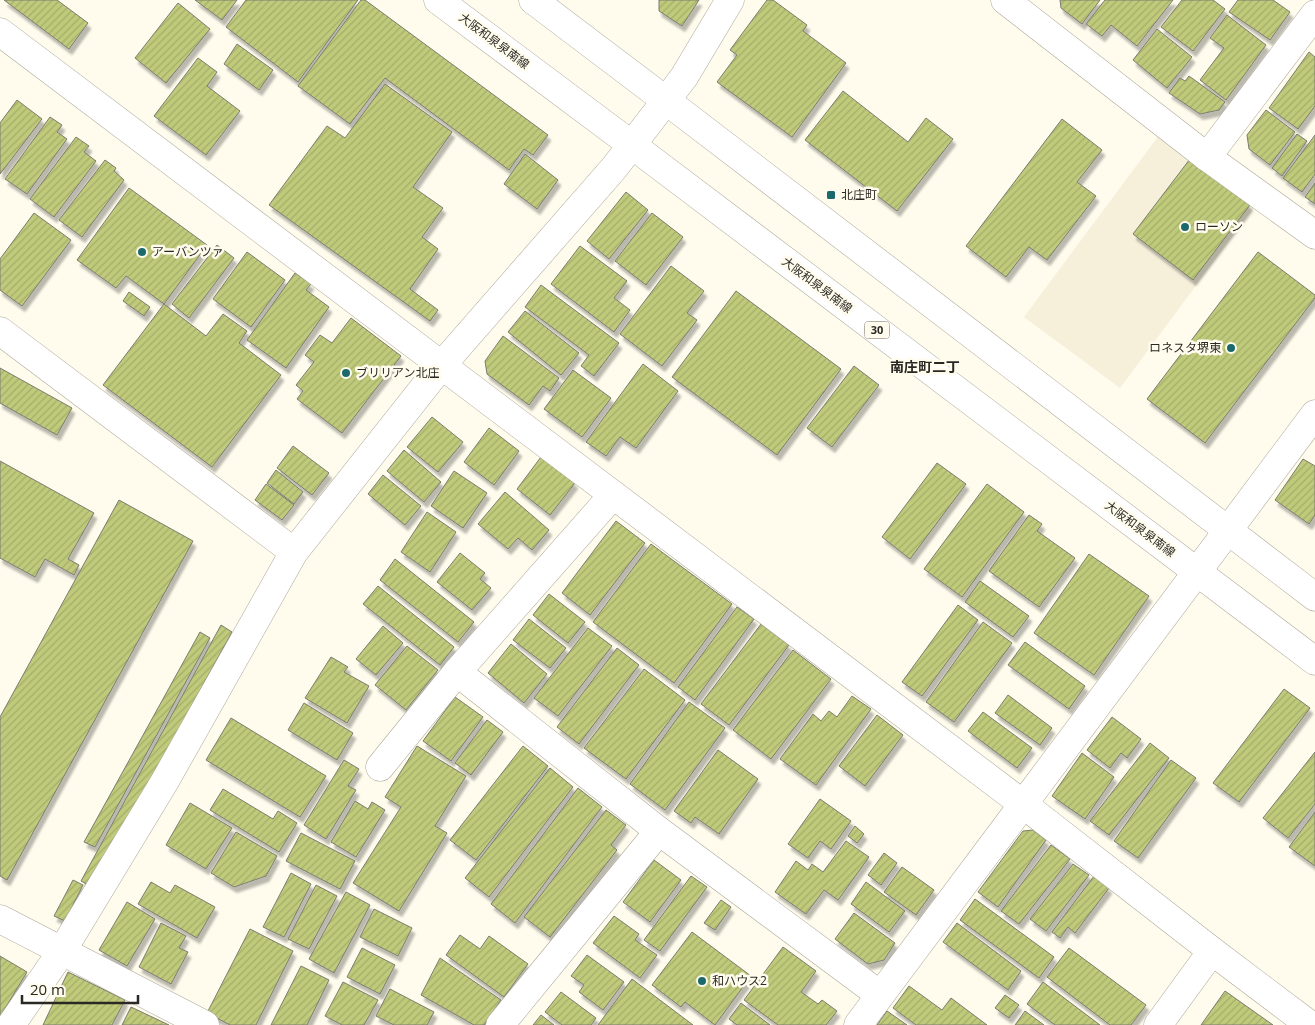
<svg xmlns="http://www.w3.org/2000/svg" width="1315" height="1025" viewBox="0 0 1315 1025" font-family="'Open Sans','Noto Sans JP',sans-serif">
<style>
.built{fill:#f6f0db}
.building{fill:url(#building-hatch);stroke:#7a7c70;filter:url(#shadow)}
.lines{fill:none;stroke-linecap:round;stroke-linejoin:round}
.minor-casing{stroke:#aca89b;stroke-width:29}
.primary-casing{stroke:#aca89b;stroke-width:29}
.minor{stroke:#fff;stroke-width:28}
.primary{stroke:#fff;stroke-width:28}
.poi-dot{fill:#1c696c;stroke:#fffbed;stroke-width:2}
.labels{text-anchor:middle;stroke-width:5;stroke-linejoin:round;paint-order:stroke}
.shield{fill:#fffbed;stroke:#6a6760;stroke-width:1}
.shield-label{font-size:11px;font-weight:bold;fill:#2a2823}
.street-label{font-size:12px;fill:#2a2823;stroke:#fffbed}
.poi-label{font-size:12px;fill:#2a2823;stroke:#fffbed;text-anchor:start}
.neighbourhood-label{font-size:14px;font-weight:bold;fill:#2a2823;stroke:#fffbed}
</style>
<defs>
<pattern id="building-hatch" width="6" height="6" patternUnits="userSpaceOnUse" patternTransform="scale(1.25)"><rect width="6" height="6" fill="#bfca7a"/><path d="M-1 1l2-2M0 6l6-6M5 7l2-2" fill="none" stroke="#a4ae69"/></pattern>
<filter id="shadow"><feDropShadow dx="3" dy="5.5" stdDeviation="1" flood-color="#0004"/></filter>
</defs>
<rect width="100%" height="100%" fill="#fffbed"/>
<polygon class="built" points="1160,134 1255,206 1120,388 1024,317"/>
<g class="building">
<polygon points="4,0 57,0 88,23 69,49"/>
<polygon points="195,0 237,0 222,20"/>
<polygon points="246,0 358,0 298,82 226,27"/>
<polygon points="361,0 365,0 548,135 533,155 524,149 509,170 385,78 350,124 298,86"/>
<polygon points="659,0 699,0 682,26 659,11"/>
<polygon points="767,0 773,0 807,25 803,31 846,63 792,137 717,82 737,55 730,50"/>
<polygon points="1060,0 1100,0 1082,24 1061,8"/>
<polygon points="1105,0 1173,0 1137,46 1111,25 1102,36 1086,24"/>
<polygon points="1182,0 1213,0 1225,9 1193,51 1161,27"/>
<polygon points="1238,0 1273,0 1290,12 1270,40 1229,12"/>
<polygon points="178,3 210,29 166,83 135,58"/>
<polygon points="1227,15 1266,45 1226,100 1200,80 1224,48 1210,38"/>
<polygon points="1157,29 1192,57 1167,88 1133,60"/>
<polygon points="237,44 273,70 259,90 224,64"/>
<polygon points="1309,52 1315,57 1315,106 1298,129 1269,108"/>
<polygon points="198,58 217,72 207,86 240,111 206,155 154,116"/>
<polygon points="1189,76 1225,102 1219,110 1200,114 1169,93 1180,78 1185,81"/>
<polygon points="385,84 452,132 413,187 443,208 422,237 438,249 410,289 438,310 430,321 269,205 327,126 345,138"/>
<polygon points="843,91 908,142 926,118 953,139 897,211 805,140"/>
<polygon points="17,100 42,119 0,174 0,123"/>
<polygon points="1266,110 1295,132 1270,165 1249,149 1247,135"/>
<polygon points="50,117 62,125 57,132 67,139 27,194 5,179"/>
<polygon points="1062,119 1102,150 1077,182 1096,196 1047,260 1029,247 1006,277 966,246"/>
<polygon points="1297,134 1307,141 1282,176 1272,168"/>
<polygon points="1315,135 1315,174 1302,192 1283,178"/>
<polygon points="76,137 89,146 84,152 96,161 54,217 30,199"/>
<polygon points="525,154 558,180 537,209 504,184"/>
<polygon points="1190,159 1250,205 1193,280 1133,234"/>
<polygon points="105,160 116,168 114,171 124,180 82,237 59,220"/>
<polygon points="1315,183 1315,204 1305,197"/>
<polygon points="129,188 207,245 164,304 126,276 116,288 77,260"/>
<polygon points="626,192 648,210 609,259 587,241"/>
<polygon points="34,213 71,240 22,306 0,290 0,259"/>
<polygon points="652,213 683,237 646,285 615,261"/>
<polygon points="217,245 234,258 189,318 172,304"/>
<polygon points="580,246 627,281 614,298 630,310 614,332 551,284"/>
<polygon points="247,252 285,280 251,327 213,299"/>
<polygon points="1258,252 1315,295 1315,298 1205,443 1147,399"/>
<polygon points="671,266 704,291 687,313 697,320 662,366 620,334"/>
<polygon points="295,273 311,284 306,290 329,307 286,368 247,340"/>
<polygon points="541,285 619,343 594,376 581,366 589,355 525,307"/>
<polygon points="736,291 841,369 777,455 672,377"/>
<polygon points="129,292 150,307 144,316 123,301"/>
<polygon points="164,304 206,336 223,314 247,331 239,343 281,375 212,467 103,385"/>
<polygon points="525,311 579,353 561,375 508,332"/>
<polygon points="351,318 401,356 342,433 297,399 303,391 296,385 314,362 305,355 320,335 332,343"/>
<polygon points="503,336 559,378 550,391 543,386 529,405 487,374 485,361"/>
<polygon points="643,364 678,391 636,448 620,437 606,456 586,442"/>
<polygon points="854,366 879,385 832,447 807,428"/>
<polygon points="0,368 72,408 57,435 0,403"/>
<polygon points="573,370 611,398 582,437 544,409"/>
<polygon points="432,417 463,442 438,472 407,447"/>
<polygon points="489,428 519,451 494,485 464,462"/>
<polygon points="293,446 329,473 312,495 277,468"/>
<polygon points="404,450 441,482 424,502 387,471"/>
<polygon points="541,457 575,483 550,515 517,489"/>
<polygon points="1303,459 1315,466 1315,515 1309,524 1275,500"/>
<polygon points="0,461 94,513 68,559 79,565 74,575 45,559 35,577 0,558"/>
<polygon points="937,463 966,484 910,559 882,537"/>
<polygon points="276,470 303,492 294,504 267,483"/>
<polygon points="454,471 487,493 463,528 431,506"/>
<polygon points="383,475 421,506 405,525 368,494"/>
<polygon points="266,484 294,505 282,520 255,500"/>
<polygon points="987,484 1024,512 962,597 924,569"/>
<polygon points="505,492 549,530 532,550 518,538 508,549 478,524"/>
<polygon points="119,500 193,541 7,880 0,876 0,717"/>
<polygon points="427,512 456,532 430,572 401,552"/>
<polygon points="1029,515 1042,524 1037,531 1075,558 1039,607 989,571"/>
<polygon points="616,521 645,543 590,615 562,593"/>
<polygon points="651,544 732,604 674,683 593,622"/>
<polygon points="460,553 485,573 480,579 491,588 472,610 437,582"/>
<polygon points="1089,554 1149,596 1094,675 1034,633"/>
<polygon points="395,559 474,622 458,642 380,580"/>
<polygon points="980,581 1029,616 1013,637 965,602"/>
<polygon points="378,586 454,647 440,665 363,604"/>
<polygon points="549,594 585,622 568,643 533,615"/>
<polygon points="958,605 978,620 922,696 902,682"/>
<polygon points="737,607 754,619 695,700 678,687"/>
<polygon points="529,619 566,648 550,668 513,640"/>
<polygon points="983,622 1012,643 954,722 926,702"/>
<polygon points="761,624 789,645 729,725 701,704"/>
<polygon points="221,625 232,632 92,887 81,881"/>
<polygon points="383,626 403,643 376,675 356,659"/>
<polygon points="588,628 612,646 558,716 534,698"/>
<polygon points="200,632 210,638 95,847 84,842"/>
<polygon points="1025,642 1085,686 1069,709 1008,665"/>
<polygon points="511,644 547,674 524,703 488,673"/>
<polygon points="407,646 438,670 406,710 375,685"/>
<polygon points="617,648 639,665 579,744 557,727"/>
<polygon points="793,650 831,679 771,759 733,730"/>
<polygon points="331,657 348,667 344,672 369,686 347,723 305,698"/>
<polygon points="644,669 685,700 626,779 584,748"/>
<polygon points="1284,689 1310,708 1239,802 1213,783"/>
<polygon points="1008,695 1052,728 1040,745 995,713"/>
<polygon points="852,696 871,709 816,785 780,759 813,714 821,721 829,711 837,717"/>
<polygon points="455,697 483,717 451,761 423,741"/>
<polygon points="689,702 725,728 665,810 630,784"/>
<polygon points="304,703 353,733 337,760 288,730"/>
<polygon points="983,712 1032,748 1017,768 968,731"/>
<polygon points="877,715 903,735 865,786 839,766"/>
<polygon points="1112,717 1141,739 1127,758 1121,753 1110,768 1087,750"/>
<polygon points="231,718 326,776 300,817 206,760"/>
<polygon points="487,720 503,732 471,775 455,763"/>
<polygon points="1150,743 1169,758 1109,835 1090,821"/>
<polygon points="417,746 466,776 435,826 447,833 399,911 353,883 401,807 385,797"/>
<polygon points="523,746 548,766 476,860 450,840"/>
<polygon points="718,750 758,779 719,834 695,817 691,823 674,811"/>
<polygon points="1315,752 1315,804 1288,838 1263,818"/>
<polygon points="1082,753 1114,777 1085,819 1052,796"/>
<polygon points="344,760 359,769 348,786 356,790 326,839 304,825"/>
<polygon points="1171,760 1196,778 1138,858 1114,841"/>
<polygon points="550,768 573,787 489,897 465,878"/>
<polygon points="578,788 602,807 515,923 491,904"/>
<polygon points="223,789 273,819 278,811 297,823 279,852 210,810"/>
<polygon points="820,799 851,821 831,849 820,841 808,858 788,844"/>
<polygon points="355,801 368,809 372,802 385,810 356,857 331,842"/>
<polygon points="190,803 232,828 206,869 166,845"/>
<polygon points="606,810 626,825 611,845 617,850 550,937 524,917"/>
<polygon points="1315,812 1315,866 1289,847"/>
<polygon points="855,826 864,834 857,843 848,836"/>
<polygon points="1033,830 1046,840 998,907 978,892 1023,831"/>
<polygon points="236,832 277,856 266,876 234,887 211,873"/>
<polygon points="301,833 355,861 340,889 286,861"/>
<polygon points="846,841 869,857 838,900 824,890 806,914 775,892 796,861 808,870 812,864 823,872"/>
<polygon points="1051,845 1070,859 1019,924 1001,911"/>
<polygon points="884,853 897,863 881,885 868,875"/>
<polygon points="654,860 681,880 650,922 623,902"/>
<polygon points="1073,864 1089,875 1046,931 1030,919"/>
<polygon points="902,867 934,890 916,915 884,892"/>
<polygon points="291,873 311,884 284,937 263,927"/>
<polygon points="691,876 707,887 660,951 644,940"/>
<polygon points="1094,876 1109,888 1075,933 1068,927 1060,938 1052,932"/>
<polygon points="73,880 83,885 65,921 54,916"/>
<polygon points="151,882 170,893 175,885 215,907 197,938 138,904"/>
<polygon points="866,882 905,911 889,932 851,904"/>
<polygon points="316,885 337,896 309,949 288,939"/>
<polygon points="346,892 370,905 334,973 309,959"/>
<polygon points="975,899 1054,957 1039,978 960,920"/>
<polygon points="721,900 731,907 715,930 704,923"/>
<polygon points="127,902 155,919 127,966 99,950"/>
<polygon points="374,909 412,928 398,956 360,937"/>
<polygon points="854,913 895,943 884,960 868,964 835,939"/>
<polygon points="614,916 639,934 635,940 657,955 640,978 593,943"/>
<polygon points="161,923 186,936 179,948 188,952 171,984 139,967"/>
<polygon points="957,923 1021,971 1008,990 943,942"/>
<polygon points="250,929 293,951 256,1025 230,1025 207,1013"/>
<polygon points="692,932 751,976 715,1025 685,1002 681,1007 652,985"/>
<polygon points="460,935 480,949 489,936 528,964 504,997 446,955"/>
<polygon points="783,947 816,971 801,992 818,1004 822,1000 837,1011 826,1025 778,1025 744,1000"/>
<polygon points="362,948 395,965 380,994 347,977"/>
<polygon points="1069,948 1146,1005 1131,1025 1110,1025 1047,977"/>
<polygon points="587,955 624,982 603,1010 579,992 584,985 571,976"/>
<polygon points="0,956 27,972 0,1017"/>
<polygon points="440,958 501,1000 484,1025 474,1025 421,995"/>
<polygon points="301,966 329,980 307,1025 271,1025"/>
<polygon points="68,972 125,1000 112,1025 43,1025"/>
<polygon points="632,979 693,1025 598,1025"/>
<polygon points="343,982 378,1000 364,1025 342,1025 325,1016"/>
<polygon points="1043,982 1100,1025 1055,1025 1027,1004"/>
<polygon points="909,986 942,1010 951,998 987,1025 916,1025 893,1008"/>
<polygon points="390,989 434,1012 427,1025 394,1025 376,1016"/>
<polygon points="1225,991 1273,1025 1201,1025"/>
<polygon points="561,992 596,1018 591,1025 562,1025 545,1012"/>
<polygon points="1005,995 1019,1005 1009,1018 995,1008"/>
<polygon points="741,1003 770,1025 737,1025 729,1019"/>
<polygon points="131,1007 169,1025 122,1025"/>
<polygon points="887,1011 907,1025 877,1025"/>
<polygon points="1025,1011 1044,1025 1015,1025"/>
<polygon points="541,1015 554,1025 533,1025"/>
</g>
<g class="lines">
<defs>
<g id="minor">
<polyline points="1005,0 1207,157 1315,235"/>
<polyline points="0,32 1023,804 1212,951 1310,1025"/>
<polyline points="1207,157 1315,14"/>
<polyline points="0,331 294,552"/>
<polyline points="457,672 659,831 880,995"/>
<polyline points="380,767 457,672 613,495"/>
<polyline points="0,919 205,1025"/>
<polyline points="11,1025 62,951 165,781 294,552 441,366 614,168 684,77 730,0"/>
<polyline points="500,1025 659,831"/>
<polyline points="858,1025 1315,414"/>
<polyline points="1158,1025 1212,951"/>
</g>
<g id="primary">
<polyline points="438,0 632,145 1315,661"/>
<polyline points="533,0 685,115 1315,597"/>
</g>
</defs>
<use href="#minor" class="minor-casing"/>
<use href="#primary" class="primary-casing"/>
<use href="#minor" class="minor"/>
<use href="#primary" class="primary"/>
</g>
<g class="poi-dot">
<rect x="826" y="190" width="10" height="10" rx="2.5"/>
<circle cx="1185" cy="227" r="5"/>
<circle cx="142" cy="252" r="5"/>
<circle cx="1231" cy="348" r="5"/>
<circle cx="346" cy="373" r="5"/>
<circle cx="702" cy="981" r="5"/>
</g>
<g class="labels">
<rect class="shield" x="864.5" y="321.5" width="25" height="17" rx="4"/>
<g class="shield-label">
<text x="877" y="334">30</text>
</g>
<g class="street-label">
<text transform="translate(494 41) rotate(37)" y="4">大阪和泉泉南線</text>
<text transform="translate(817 285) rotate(37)" y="4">大阪和泉泉南線</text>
<text transform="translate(1140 529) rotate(37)" y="4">大阪和泉泉南線</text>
</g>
<g class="poi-label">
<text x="841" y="199">北庄町</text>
<text x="1195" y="231">ローソン</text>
<text x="152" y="256">アーバンツァ</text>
<text x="1221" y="352" text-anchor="end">ロネスタ堺東</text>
<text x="356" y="377">ブリリアン北庄</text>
<text x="712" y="985">和ハウス2</text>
</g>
<g class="neighbourhood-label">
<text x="925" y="372">南庄町二丁</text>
</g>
</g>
<path d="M22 995v8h116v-8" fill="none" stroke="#2a2823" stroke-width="2.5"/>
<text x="30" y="995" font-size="15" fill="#2a2823" stroke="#fffbed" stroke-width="4" paint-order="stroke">20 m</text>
</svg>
